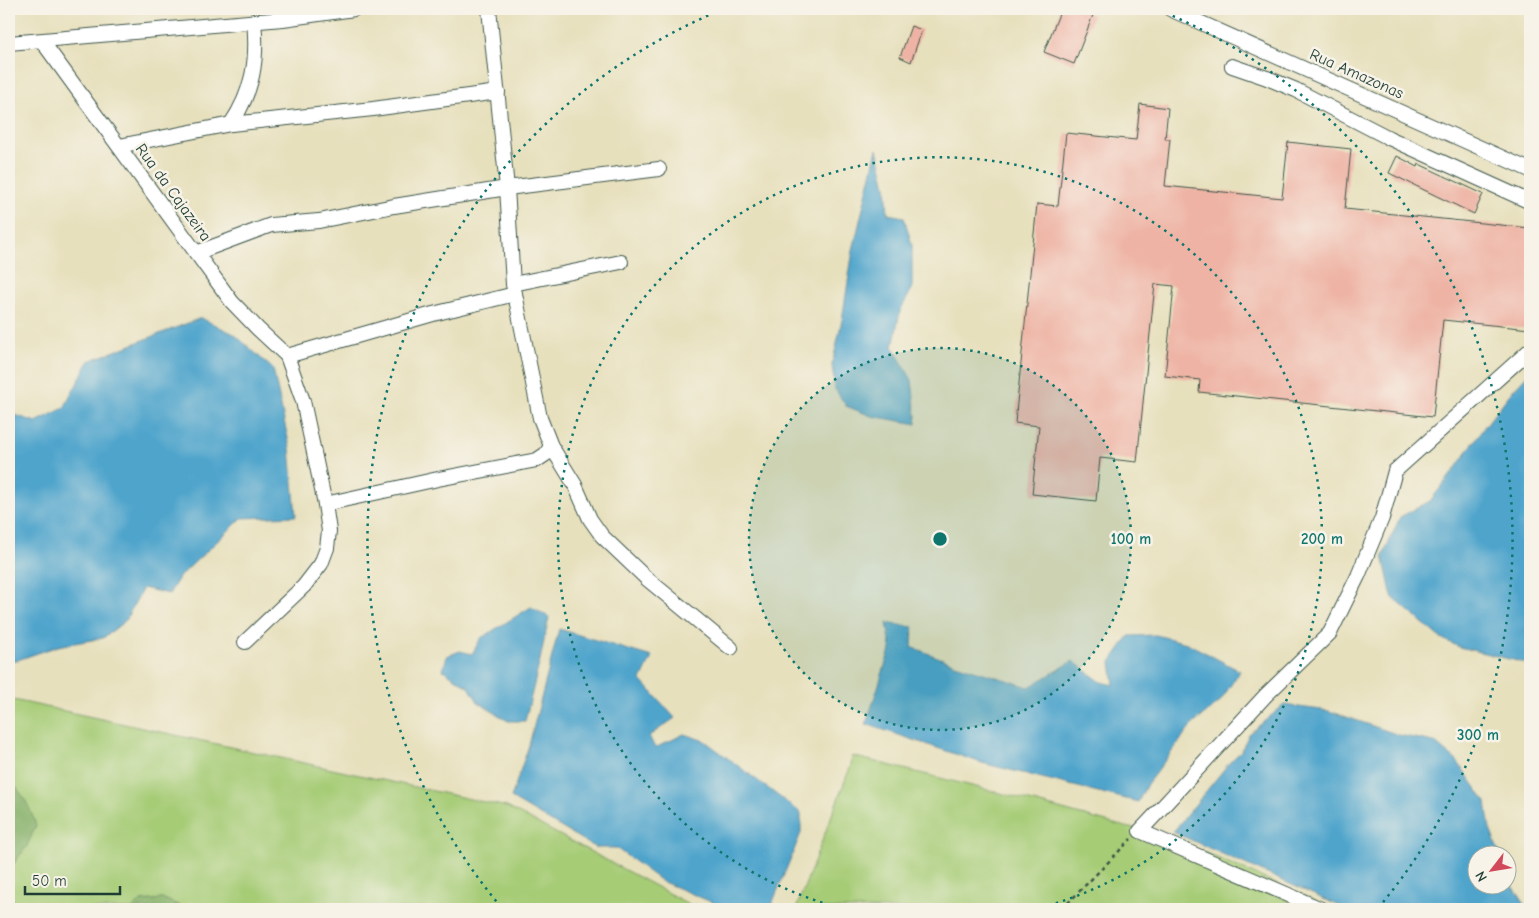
<svg xmlns="http://www.w3.org/2000/svg" width="1539" height="918" viewBox="0 0 1539 918" font-family="'Comic Neue',sans-serif">
<style>
.green{fill:#a6cc76;stroke:#628455}
.forest{fill:#84b067;stroke:#52764e}
.water{fill:#50a4cc;stroke:#387080}
.building{fill:#eeb3a4}
.lines{fill:none;stroke-linecap:round;stroke-linejoin:round}
.minor-casing{stroke:#3d5549;stroke-width:16}
.path{stroke:#3d5549;stroke-width:2.5;stroke-dasharray:4 4;stroke-linecap:butt}
.minor{stroke:#fff;stroke-width:14}
.ring{fill:none;stroke:#0f766e;stroke-width:2.5;stroke-dasharray:2.5 5}
.labels{text-anchor:middle;stroke-width:5;stroke-linejoin:round;paint-order:stroke}
.street-label{font-size:16px;fill:#1f3d34;stroke:#f7f3e8}
.centre{fill:#0f766e;stroke:#f7f3e8;stroke-width:2.5}
.ring-label{font-size:15px;text-anchor:middle;font-weight:bold;fill:#0f766e;stroke:#f7f3e8;stroke-width:5;stroke-linejoin:round;paint-order:stroke}
</style>
<rect width="100%" height="100%" fill="#f7f3e8"/>
<filter id="ink" filterUnits="userSpaceOnUse"><feTurbulence type="fractalNoise" baseFrequency=".02" numOctaves="2"/><feDisplacementMap in="SourceGraphic" scale="10" xChannelSelector="R" yChannelSelector="G"/><feConvolveMatrix kernelMatrix="1 2 1 2 8 2 1 2 1" color-interpolation-filters="sRGB"/></filter>
<filter id="wash" filterUnits="userSpaceOnUse"><feTurbulence type="fractalNoise" baseFrequency=".0096" numOctaves="4" result="noise"/><feDisplacementMap in="SourceGraphic" scale="20" xChannelSelector="R" yChannelSelector="G"/><feGaussianBlur stdDeviation="1.12" result="paint"/><feColorMatrix in="noise" values="0 0 0 0 0 0 0 0 0 0 0 0 0 0 0 0 0 1.4 0 .05"/><feComposite in="paint" operator="in"/></filter>
<g filter="url(#wash)">
<rect width="100%" height="100%" fill="#e7e0bd"/>
<g class="green">
<path d="M9,699l498,108 191,102h-512l-22,-10 -23,2 -8,8h-106l-12,-4c-13,-26 -5,-38 12,-59l-14,-62 -4,-3z"/>
<polygon points="852,756 1000,793 1129,828 1151,829 1334,909 796,909 851,765"/>
</g>
<g class="forest">
<path d="M9,781c14,10 21,28 27,44l-9,21 -14,18 -4,12z"/>
<polygon points="164,899 186,909 133,909 141,901"/>
</g>
<g class="water">
<polygon points="877,149 886,186 888,214 904,217 912,245 912,289 900,311 893,347 912,380 917,424 871,416 846,406 835,389 832,365 842,320 853,250"/>
<polygon points="201,318 234,334 273,369 290,448 296,516 242,518 180,576 169,594 143,588 125,621 103,638 58,646 9,663 9,413 36,422 64,408 89,361"/>
<polygon points="1530,372 1530,664 1459,647 1439,637 1392,597 1383,556 1400,517 1430,501 1453,472 1485,426 1513,390"/>
<polygon points="531,607 549,617 540,660 525,721 508,721 478,702 469,687 443,670 447,656 460,651 472,654 481,638"/>
<polygon points="887,623 913,627 912,647 958,665 1029,687 1073,661 1101,682 1114,685 1111,662 1129,636 1156,635 1187,643 1240,671 1219,703 1193,724 1147,784 1138,802 982,763 866,724 891,647"/>
<polygon points="559,629 652,657 641,680 675,718 649,736 655,748 684,734 705,741 801,813 801,833 770,909 728,909 661,881 616,848 596,848 511,798 529,745"/>
<polygon points="1284,705 1329,711 1399,735 1434,742 1457,761 1486,802 1490,829 1500,855 1476,856 1476,886 1506,886 1507,873 1509,880 1528,909 1346,909 1173,832 1229,763 1241,751 1249,734"/>
</g>
<g id="blocks">
<g class="building">
<polygon points="1061,9 1078,9 1093,15 1074,64 1044,52"/>
<polygon points="911,26 922,30 911,62 900,57"/>
<polygon points="1140,104 1168,108 1165,139 1170,139 1165,186 1282,198 1288,142 1351,149 1345,209 1530,228 1530,329 1443,320 1433,417 1199,392 1200,380 1165,376 1174,286 1155,284 1137,462 1100,458 1096,501 1032,494 1039,426 1015,423 1037,204 1058,206 1066,133 1136,140"/>
<polygon points="1397,156 1418,167 1419,164 1483,194 1474,214 1389,173"/>
</g>
</g>
</g>
<g filter="url(#ink)">
<use href="#blocks" fill-opacity="0" stroke="#3d5549" stroke-width="1"/>
<g class="lines">
<defs>
<g id="minor">
<polyline points="489,9 507,188 513,284 540,418 551,446 575,485 590,519 602,536 646,578 731,648"/>
<polyline points="1170,9 1530,170"/>
<polyline points="42,41 232,302 258,329 287,356 303,401 325,504 329,531 327,548 321,564 304,586 245,642"/>
<polyline points="9,43 283,19 354,9"/>
<polyline points="1232,66 1267,78 1296,90 1389,138 1530,202"/>
<path d="M231,124c22,-33 27,-64 23,-103"/>
<polyline points="119,146 231,124 373,109 498,92"/>
<polyline points="196,253 271,225 319,221 394,206 507,188 659,169"/>
<polyline points="513,284 621,262"/>
<polyline points="287,356 433,314 515,294"/>
<polyline points="325,504 438,479 537,460 546,454 551,446"/>
<polyline points="1321,909 1140,831 1156,814 1266,695 1330,633 1358,576 1382,518 1395,471 1530,350"/>
</g>
</defs>
<use href="#minor" class="minor-casing"/>
<polyline class="path" points="1062,909 1131,839"/>
<use href="#minor" class="minor"/>
</g>
</g>
<circle cx="940" cy="539" r="191" fill="#0f766e" fill-opacity=".12"/>
<g class="ring">
<circle cx="940" cy="539" r="191"/>
<path d="M844 909A382 382 0 1 1 1036 909"/>
<path d="M501 907A573 573 0 0 1 721 10M1159 10A573 573 0 0 1 1379 907"/>
</g>
<g class="labels">
<g class="street-label">
<text transform="translate(1357 73) rotate(24)" y="6">Rua Amazonas</text>
<text transform="translate(174 192) rotate(54)" y="6">Rua da Cajazeira</text>
</g>
</g>
<circle cx="940" cy="539" r="8" class="centre"/>
<g class="ring-label">
<text x="1131" y="544">100 m</text>
<text x="1322" y="544">200 m</text>
<text x="1478" y="740">300 m</text>
</g>
<rect width="1539" height="918" fill="none" stroke="#f7f3e8" stroke-width="30"/>
<g transform="translate(1492 870) rotate(239)"><circle r="24" fill="#f7f3e8" stroke="#a1aaa0"/>
<path d="M0-4L9 19L0 12L-9 19Z" fill="#d1495b"/>
<text y="-8" font-size="14" font-weight="bold" text-anchor="middle" fill="#1f3d34">N</text>
</g>
<path d="M25 886v8h95v-8" fill="none" stroke="#1f3d34" stroke-width="2.5"/>
<text x="32" y="886" font-size="15" fill="#1f3d34" stroke="#f7f3e8" stroke-width="4" paint-order="stroke">50 m</text>
</svg>
